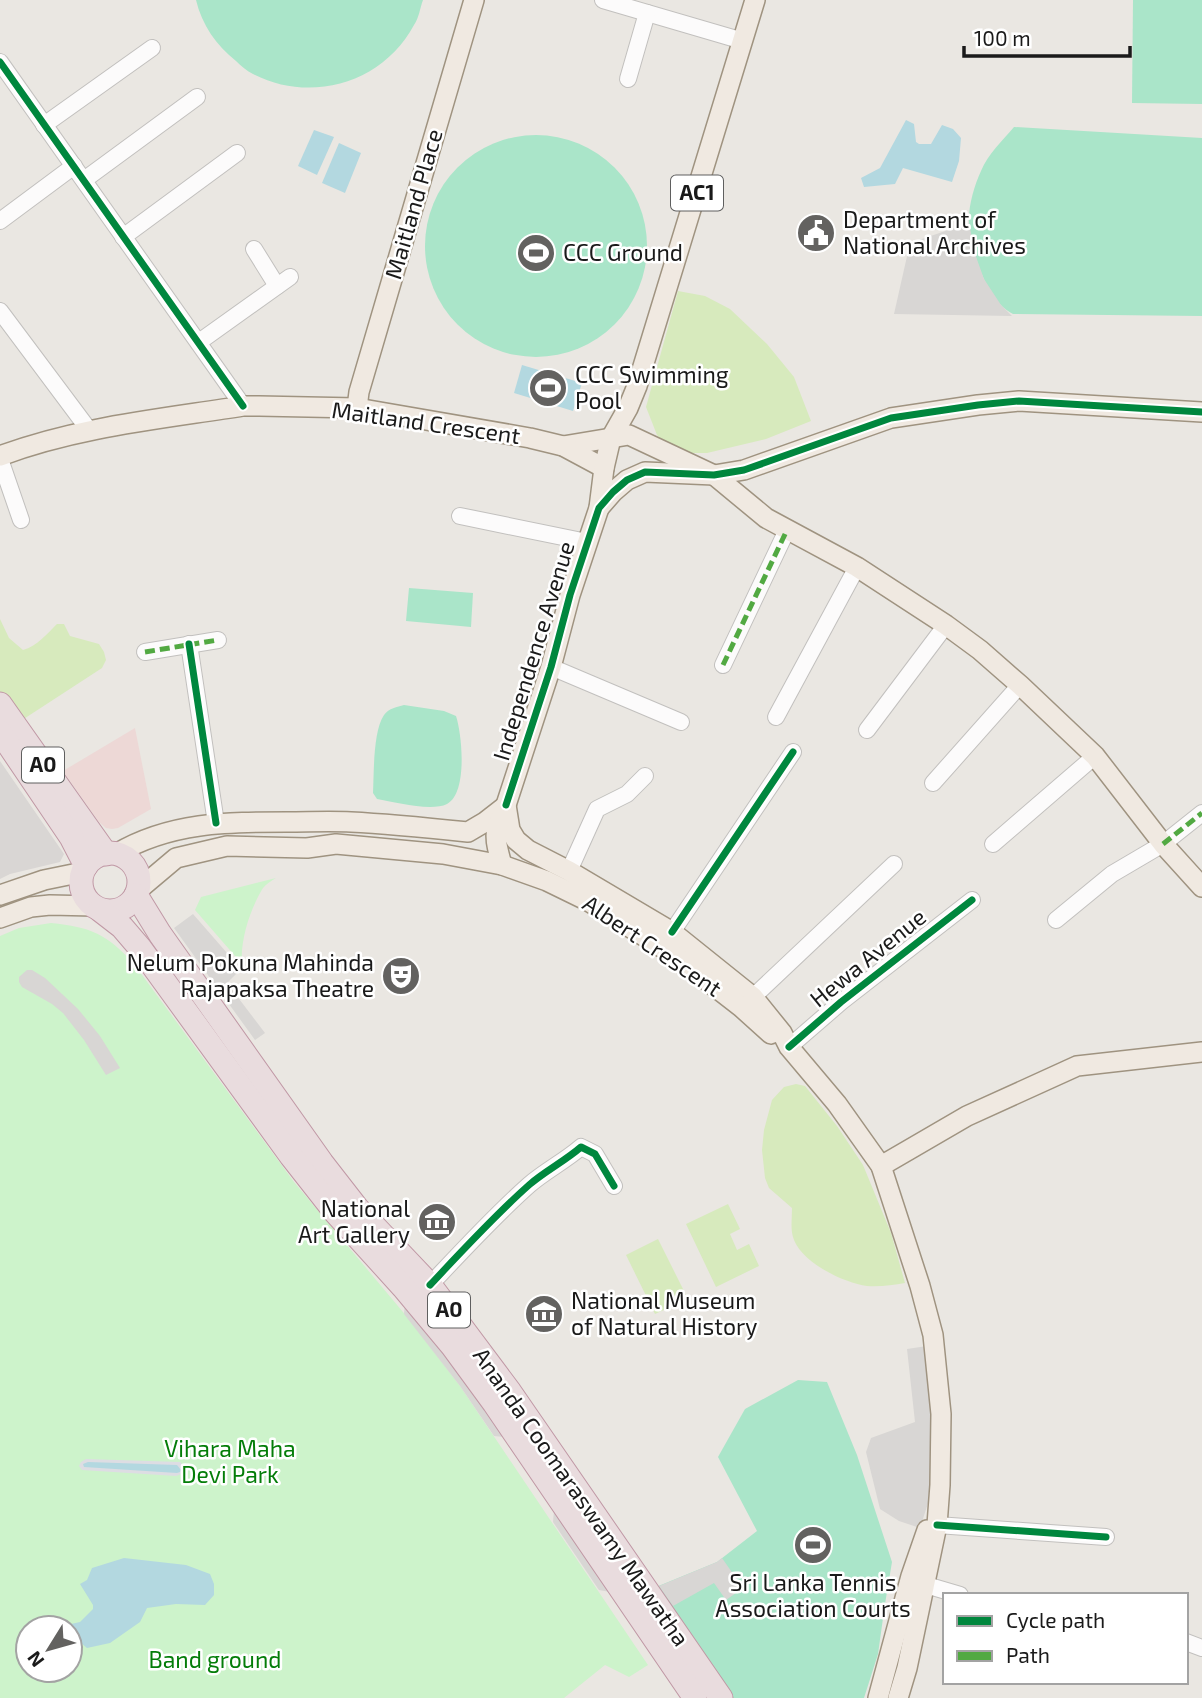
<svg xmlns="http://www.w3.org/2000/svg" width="1202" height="1698" viewBox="0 0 1202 1698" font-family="'Exo 2',sans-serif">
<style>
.residential{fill:#d9d6d4}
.commercial{fill:#edd8d6}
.grass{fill:#d7eabd}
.park{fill:#cdf3cb;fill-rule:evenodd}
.pitch{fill:#aae5c9}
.parking{fill:#d8d6d4}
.plaza{fill:#dddde3}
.water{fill:#b3d8e0}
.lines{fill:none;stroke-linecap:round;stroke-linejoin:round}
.minor-casing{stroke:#c2c0be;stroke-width:18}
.major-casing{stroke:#9f9380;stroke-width:22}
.highway-casing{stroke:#c098a5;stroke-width:25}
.minor{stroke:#fcfbfb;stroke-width:16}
.major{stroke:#f0e9e1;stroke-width:19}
.highway{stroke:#e9dcde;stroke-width:23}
.quiet{stroke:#52a942;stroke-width:5;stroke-dasharray:10 5;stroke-linecap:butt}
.cycleway-casing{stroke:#fff;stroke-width:11}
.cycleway{stroke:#00873e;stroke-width:7}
.labels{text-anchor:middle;stroke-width:5;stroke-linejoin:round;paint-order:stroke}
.shield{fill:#fff;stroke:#5f5f5f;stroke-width:2}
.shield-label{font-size:21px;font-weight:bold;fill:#1a1a1a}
.street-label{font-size:23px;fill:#1a1a1a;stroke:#fff}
.poi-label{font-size:23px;fill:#1a1a1a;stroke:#fff;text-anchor:start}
.park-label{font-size:23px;fill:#047d09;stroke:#fff}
</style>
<rect width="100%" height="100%" fill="#eae7e2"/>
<polygon class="residential" points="0,761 64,854 60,862 10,874 0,879"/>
<polygon class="commercial" points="135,728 151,809 118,828 112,829 106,828 99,822 63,771"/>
<g class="grass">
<polygon points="678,291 705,296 730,309 767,344 794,377 811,421 766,439 707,453 683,453 668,447 657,435 646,407"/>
<path d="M0,619l9,19 14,12c14,-4 24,-16 34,-26h7l6,12 29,8 5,8 2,8 -4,8 -86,56 -16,-23z"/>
<path d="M796,1084l9,2 32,40 26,39 28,68 14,50c-12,2 -25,4 -38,3 -23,-3 -64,-23 -73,-46 -4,-10 -2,-21 -2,-32l-23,-20 -4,-10 -3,-28 2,-20 8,-30 12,-13z"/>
<polygon points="728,1204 740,1229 730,1234 737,1250 749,1244 759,1266 716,1287 686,1224"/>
<polygon points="658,1239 688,1299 655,1314 626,1255"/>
</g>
<g class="park">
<path d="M276,878c-5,3 -10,6 -13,10 -13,21 -23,52 -21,76l-47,-54 6,-13z"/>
<path d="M51,923c40,4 56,11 83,41l160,218 114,136 52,68 188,279 -19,12 -24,-12 -41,33h-564v-762l19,-8zM28,1628h42v42h-42z"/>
</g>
<g class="pitch">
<path d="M196,0h227c-3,8 -4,18 -9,25 -31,58 -103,79 -161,49 -6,-3 -12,-8 -17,-13 -20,-16 -34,-36 -40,-61z"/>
<polygon points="1133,0 1202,0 1202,104 1132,103"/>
<path d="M1014,127l188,11v178l-189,-2c-27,-13 -41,-62 -44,-90 -1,-17 5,-38 12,-53 7,-17 22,-31 33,-44z"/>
<circle cx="536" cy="246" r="111"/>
<polygon points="409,588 473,593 471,627 406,621"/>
<path d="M404,705l40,6 12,5c6,18 12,77 -9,88 -16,8 -52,-2 -70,-5l-4,-6c1,-20 0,-62 11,-78 5,-7 13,-8 20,-10z"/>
<polygon points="798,1380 827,1382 857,1455 892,1562 885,1604 888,1608 884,1611 878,1654 864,1698 729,1698 656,1587 717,1562 757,1531 718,1457 745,1409"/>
</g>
<g class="parking">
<polygon points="969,223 975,254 984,279 1001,305 1012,316 894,314 910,243"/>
<polygon points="193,914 241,969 227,983 265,1033 255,1040 174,928"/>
<polygon points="27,970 32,970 45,978 78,1009 100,1036 120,1068 106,1075 84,1040 63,1013 52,1004 22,987 19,982 19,977"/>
<polygon points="405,1301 429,1329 504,1437 494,1436 460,1386 404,1314"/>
<polygon points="927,1346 935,1415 932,1491 920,1528 899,1521 880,1509 866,1452 871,1438 915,1422 907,1349"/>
<polygon points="554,1510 610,1592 599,1590 553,1522"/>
<polygon points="722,1558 743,1588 726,1600 714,1583 673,1606 659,1586 717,1562"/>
</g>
<polygon class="plaza" points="86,1459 180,1462 183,1465 184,1473 176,1476 82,1470 79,1466 81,1462"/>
<g class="water">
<polygon points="906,120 914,124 916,142 919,144 931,144 942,125 953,129 961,138 959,161 952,182 903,168 895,184 864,187 861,178 880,168"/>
<polygon points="314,130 334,137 317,175 298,166"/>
<polygon points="339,143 361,153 345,193 322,183"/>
<polygon points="522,365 582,383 573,411 514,393"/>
<polygon points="88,1462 177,1465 181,1470 180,1472 177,1473 84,1467 83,1464"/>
<polygon points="124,1558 186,1565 210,1574 214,1584 214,1595 205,1605 176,1604 147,1608 140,1622 110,1643 87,1648 74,1637 70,1626 71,1624 80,1622 93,1609 93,1605 80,1584 87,1580 92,1568"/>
</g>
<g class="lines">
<defs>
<g id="minor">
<polyline points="603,0 743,41"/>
<polyline points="0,62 243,406"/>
<polyline points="628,79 647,13"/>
<polyline points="44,125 152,48"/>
<polyline points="84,180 197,97"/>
<polyline points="0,221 74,166"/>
<polyline points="123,237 237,153"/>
<polyline points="254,249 277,286"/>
<polyline points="0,311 89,430"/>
<polyline points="199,342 290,277"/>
<polyline points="0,459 21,520"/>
<polyline points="460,516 587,542"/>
<polyline points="189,644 216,823"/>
<polyline points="145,652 218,640"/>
<polyline points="723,665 787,530"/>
<polyline points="551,667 681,722"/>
<polyline points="776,717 857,567"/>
<polyline points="867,730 946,625"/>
<polyline points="933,783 1020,685"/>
<polyline points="993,844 1095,756"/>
<polyline points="569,871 597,809 627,794 645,776"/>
<polyline points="1056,920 1112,874 1163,844 1202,813"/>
<polyline points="672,932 793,752"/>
<polyline points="753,997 894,864"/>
<polyline points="789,1047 841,1002 972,900"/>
<path d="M430,1285c32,-34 64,-69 99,-100 16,-14 36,-24 52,-38l14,7 19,32"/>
<polyline points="937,1525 1106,1537"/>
<polyline points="926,1585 960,1595"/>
<polyline points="1186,1642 1202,1648"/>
</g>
<g id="major">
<polyline points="357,408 359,392 474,0"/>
<polyline points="563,446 629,435 714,475 766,518 857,567 946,625 980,650 1020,685 1095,756 1163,844 1202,887"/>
<path d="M0,456c77,-29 161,-37 243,-50h16l98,2 173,30 33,8 41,22"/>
<polyline points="599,508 613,492 627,480 645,472 714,475 744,470 891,418 978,405 1019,401 1202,412"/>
<polyline points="506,805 510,830 516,840 528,850 569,871 672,932 753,997 782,1033 789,1047 837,1104 881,1166 920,1286 933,1335 941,1414 940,1485 937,1525 907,1668 898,1698"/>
<path d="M116,854c54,-32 111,-32 171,-32 21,0 43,-1 64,0 39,2 78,6 117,10l17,-10 18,-14"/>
<path d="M502,865c-8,-28 -9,-33 4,-60l45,-138 19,-72 29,-87 5,-40 7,-30 17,-30 9,-22 118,-386"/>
<polyline points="138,890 176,858 227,846 307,848 336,844 443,854 502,865 547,881 588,901 674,955 741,1007 771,1034"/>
<polyline points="0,895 44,880 83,872"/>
<polyline points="0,918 31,907 50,905 94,906"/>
<polyline points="881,1166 967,1116 1077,1066 1202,1052"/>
<polyline points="878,1698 911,1576 927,1530"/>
</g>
<g id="highway">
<polyline points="0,704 106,854"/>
<polyline points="0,732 71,837 86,866"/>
<circle cx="110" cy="882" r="29"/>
<polyline points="136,895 160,934 322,1163 357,1208 430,1285 510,1392 721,1698"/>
<polyline points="100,910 122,927 140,948 291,1156 335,1212 403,1287 453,1347 494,1403 695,1698"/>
</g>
</defs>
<use href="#minor" class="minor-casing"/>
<use href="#major" class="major-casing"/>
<use href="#highway" class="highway-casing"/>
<use href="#minor" class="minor"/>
<use href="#major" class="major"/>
<use href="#highway" class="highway"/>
<g class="quiet">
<polyline points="145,652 218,640"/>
<polyline points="723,665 787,530"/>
<polyline points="1163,844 1202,813"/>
</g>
<defs>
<g id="cycleway">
<polyline points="0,62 243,406"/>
<polyline points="189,644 216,823"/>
<polyline points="506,805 551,667 570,595 599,508 613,492 627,480 645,472 714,475 744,470 891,418 978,405 1019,401 1202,412"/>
<polyline points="672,932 793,752"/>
<polyline points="789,1047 841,1002 972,900"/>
<path d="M430,1285c32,-34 64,-69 99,-100 16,-14 36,-24 52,-38l14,7 19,32"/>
<polyline points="937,1525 1106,1537"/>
</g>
</defs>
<use href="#cycleway" class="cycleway-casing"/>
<use href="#cycleway" class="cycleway"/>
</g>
<defs>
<symbol id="civic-disc" viewBox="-11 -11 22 22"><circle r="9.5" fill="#636260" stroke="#fff"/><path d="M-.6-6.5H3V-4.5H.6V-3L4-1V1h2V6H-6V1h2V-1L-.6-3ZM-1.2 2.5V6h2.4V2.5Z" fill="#fff"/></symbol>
<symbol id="stadium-disc" viewBox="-11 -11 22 22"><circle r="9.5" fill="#636260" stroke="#fff"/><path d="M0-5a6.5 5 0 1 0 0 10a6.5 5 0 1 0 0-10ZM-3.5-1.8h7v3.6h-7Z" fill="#fff"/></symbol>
<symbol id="theatre-disc" viewBox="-11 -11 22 22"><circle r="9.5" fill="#636260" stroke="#fff"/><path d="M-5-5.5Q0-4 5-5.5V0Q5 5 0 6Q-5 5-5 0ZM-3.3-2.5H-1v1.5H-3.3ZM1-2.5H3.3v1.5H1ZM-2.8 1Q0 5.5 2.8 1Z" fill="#fff"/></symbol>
<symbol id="museum-disc" viewBox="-11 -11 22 22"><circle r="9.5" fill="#636260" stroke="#fff"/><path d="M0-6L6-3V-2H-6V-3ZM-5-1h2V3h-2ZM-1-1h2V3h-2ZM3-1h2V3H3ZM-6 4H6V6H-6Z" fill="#fff"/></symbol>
</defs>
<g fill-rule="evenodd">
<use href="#civic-disc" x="794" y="211" width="44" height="44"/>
<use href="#stadium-disc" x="514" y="231" width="44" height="44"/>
<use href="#stadium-disc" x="526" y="366" width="44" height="44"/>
<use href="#theatre-disc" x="379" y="954" width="44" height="44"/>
<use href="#museum-disc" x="415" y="1200" width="44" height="44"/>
<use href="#museum-disc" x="522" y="1292" width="44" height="44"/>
<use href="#stadium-disc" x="791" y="1523" width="44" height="44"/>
</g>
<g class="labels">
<g class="shield">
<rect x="671" y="175.5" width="52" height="35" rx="5"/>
<rect x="22" y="747.5" width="42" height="35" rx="5"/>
<rect x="428" y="1292.5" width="42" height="35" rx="5"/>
</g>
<g class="shield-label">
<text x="697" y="200">AC1</text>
<text x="43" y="772">A0</text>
<text x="449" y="1317">A0</text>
</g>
<g class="street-label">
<text transform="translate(414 204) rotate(-74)" y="8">Maitland Place</text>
<text transform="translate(426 423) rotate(8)" y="8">Maitland Crescent</text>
<text transform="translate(534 651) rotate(-73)" y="8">Independence Avenue</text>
<text transform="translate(652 946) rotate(34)" y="8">Albert Crescent</text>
<text transform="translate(868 958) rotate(-39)" y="8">Hewa Avenue</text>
<text transform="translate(581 1497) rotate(55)" y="8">Ananda Coomaraswamy Mawatha</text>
</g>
<g class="poi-label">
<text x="843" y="228">Department of<tspan x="843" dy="26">National Archives</tspan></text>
<text x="563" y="261">CCC Ground</text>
<text x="575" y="383">CCC Swimming<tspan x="575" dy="26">Pool</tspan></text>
<text x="374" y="971" text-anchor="end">Nelum Pokuna Mahinda<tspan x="374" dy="26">Rajapaksa Theatre</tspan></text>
<text x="410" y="1217" text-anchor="end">National<tspan x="410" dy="26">Art Gallery</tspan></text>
<text x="571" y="1309">National Museum<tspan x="571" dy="26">of Natural History</tspan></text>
<text x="813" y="1591" text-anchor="middle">Sri Lanka Tennis<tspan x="813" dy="26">Association Courts</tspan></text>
</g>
<g class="park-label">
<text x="230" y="1457">Vihara Maha<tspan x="230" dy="26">Devi Park</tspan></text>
<text x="215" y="1668">Band ground</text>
</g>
</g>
<rect x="943" y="1593" width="245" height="91" fill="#ffffff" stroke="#a3a3a3" stroke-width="2"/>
<rect x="957" y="1616" width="35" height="10" fill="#00873e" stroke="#a3a3a3" stroke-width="2"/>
<text x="1006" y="1628" font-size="21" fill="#1a1a1a">Cycle path</text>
<rect x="957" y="1651" width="35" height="10" fill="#52a942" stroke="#a3a3a3" stroke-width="2"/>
<text x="1006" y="1663" font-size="21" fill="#1a1a1a">Path</text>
<g transform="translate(49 1649) rotate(233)"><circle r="33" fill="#ffffff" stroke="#a3a3a3" stroke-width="2"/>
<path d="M0-5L12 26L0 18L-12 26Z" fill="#636260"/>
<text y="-10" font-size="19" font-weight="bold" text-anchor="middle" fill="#1a1a1a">N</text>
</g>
<path d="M964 46v10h166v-10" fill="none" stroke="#1a1a1a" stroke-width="3.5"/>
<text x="974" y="46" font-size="21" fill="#1a1a1a" stroke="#ffffff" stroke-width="5" paint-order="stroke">100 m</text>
</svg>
